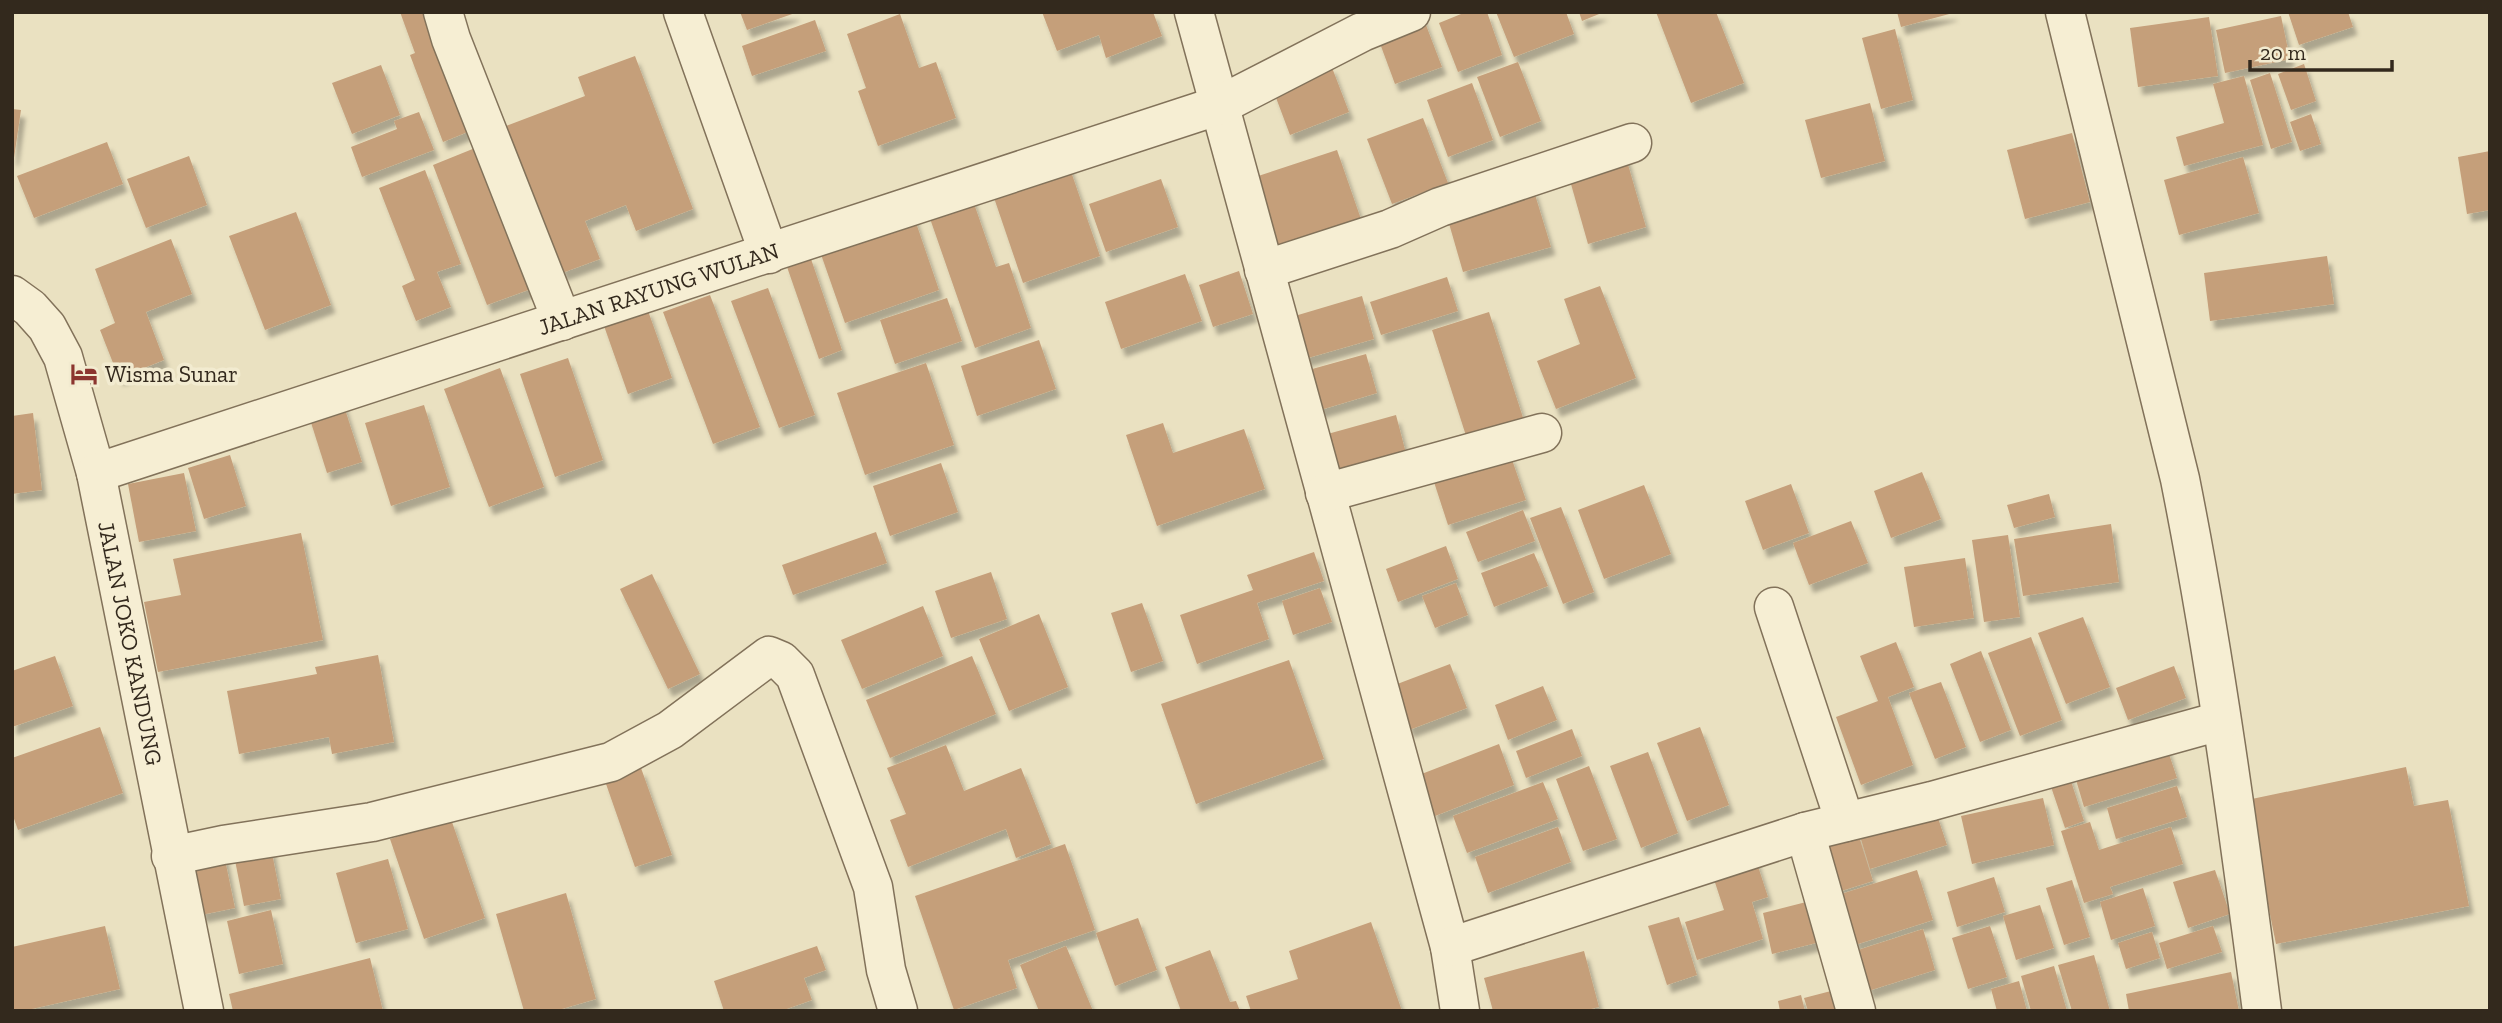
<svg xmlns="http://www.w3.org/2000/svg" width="2502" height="1023" viewBox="0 0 2502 1023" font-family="'Zilla Slab',serif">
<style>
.building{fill:#c59f7a;filter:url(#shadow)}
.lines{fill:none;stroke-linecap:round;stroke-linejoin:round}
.minor-casing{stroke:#82725a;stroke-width:41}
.minor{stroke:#f6eed3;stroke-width:38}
.labels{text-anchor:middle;stroke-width:7;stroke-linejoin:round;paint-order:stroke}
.street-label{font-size:23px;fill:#33291d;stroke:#f2ebd0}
.poi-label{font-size:23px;fill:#33291d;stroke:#f2ebd0;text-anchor:start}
</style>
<defs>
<filter id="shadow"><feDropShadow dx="4.5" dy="8" stdDeviation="2" flood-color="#0004"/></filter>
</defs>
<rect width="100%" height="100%" fill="#eae1c1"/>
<g class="building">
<polygon points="400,12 425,12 470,131 443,142 410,55 415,53"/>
<polygon points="740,12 795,12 795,13 747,30"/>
<polygon points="1042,12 1153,12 1162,36 1106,58 1099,35 1057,51"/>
<polygon points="1421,12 1442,67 1395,84 1375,30"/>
<polygon points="1466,12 1487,12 1502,55 1458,72 1439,23"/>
<polygon points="1496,12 1566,12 1574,34 1514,57"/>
<polygon points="1579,12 1604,12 1582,21"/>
<polygon points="1656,12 1716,12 1744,83 1691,103"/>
<polygon points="1897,12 1953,12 1953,13 1901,27"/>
<polygon points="2288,12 2348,12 2353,27 2299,45"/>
<polygon points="900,14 919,68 936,62 956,118 878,146 858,91 866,88 847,34"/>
<polygon points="2281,16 2290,59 2225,73 2216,30"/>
<polygon points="2209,17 2218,76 2138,87 2130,28"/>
<polygon points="815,20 826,51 752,76 742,46"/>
<polygon points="1895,29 1913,100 1881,109 1862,38"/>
<polygon points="635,56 693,209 636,231 626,205 585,221 600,259 562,273 506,126 585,96 578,77"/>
<polygon points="1518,62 1541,121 1500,137 1477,77"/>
<polygon points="2304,64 2316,101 2291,110 2278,74"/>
<polygon points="381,65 400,115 352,134 332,83"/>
<polygon points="1331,65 1349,112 1290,135 1272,87"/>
<polygon points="2270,73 2292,142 2271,149 2250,80"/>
<polygon points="2244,76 2263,145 2184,166 2176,137 2224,123 2213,84"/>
<polygon points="1472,83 1493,140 1448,157 1427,100"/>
<polygon points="1870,103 1885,161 1821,178 1805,120"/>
<polygon points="12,109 21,110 14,158 12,158"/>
<polygon points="419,112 434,150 362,177 351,147 397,129 394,121"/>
<polygon points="2311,114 2321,144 2300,151 2290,122"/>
<polygon points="1423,118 1448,183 1392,204 1367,139"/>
<polygon points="2072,133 2090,202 2025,219 2007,150"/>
<polygon points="107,142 123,184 34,218 17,176"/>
<polygon points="485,144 539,286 487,305 433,165"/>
<polygon points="1337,150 1363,225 1275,255 1249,179"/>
<polygon points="2490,151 2490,210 2467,214 2458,157"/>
<polygon points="1625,154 1646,227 1588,244 1567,170"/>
<polygon points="189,156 207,205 146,228 127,179"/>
<polygon points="2243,157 2259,213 2179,235 2164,180"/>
<polygon points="1067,160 1100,256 1023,283 990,186"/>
<polygon points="425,170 461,264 437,272 451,307 416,321 402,286 415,280 379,188"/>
<polygon points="1161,179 1178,227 1106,252 1089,204"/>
<polygon points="1533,188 1551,247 1463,272 1446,213"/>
<polygon points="970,192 996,267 1009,263 1031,328 975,348 926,207"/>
<polygon points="912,211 939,290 845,323 817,243"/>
<polygon points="296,212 331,305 265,330 229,236"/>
<polygon points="171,239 192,294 146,312 164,360 119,378 100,330 115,323 95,269"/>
<polygon points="810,256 842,350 819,359 786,264"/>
<polygon points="2327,256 2334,304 2210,321 2204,273"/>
<polygon points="1239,271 1253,314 1213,327 1199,285"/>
<polygon points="1185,274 1202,321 1121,349 1105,302"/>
<polygon points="1447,277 1458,311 1381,335 1370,302"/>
<polygon points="1600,286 1636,378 1556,409 1537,361 1580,344 1564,299"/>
<polygon points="768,288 815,415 779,428 731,301"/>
<polygon points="710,295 760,427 713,444 663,312"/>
<polygon points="1362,296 1374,339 1301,360 1288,318"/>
<polygon points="947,298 962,341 895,364 880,320"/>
<polygon points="647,308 672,378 628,394 603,323"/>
<polygon points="1489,312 1526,427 1469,445 1432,330"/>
<polygon points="1039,340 1056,389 977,416 961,366"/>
<polygon points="1366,354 1377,393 1317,411 1305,371"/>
<polygon points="568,358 603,460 555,477 520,374"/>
<polygon points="926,363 954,445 865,475 837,393"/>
<polygon points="500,368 544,487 489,507 444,389"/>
<polygon points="342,400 362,462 327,473 307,410"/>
<polygon points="424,405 450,487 391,506 365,423"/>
<polygon points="33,413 42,490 12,494 12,416"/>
<polygon points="1396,415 1408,461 1336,480 1324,435"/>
<polygon points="1163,423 1173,453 1244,429 1265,489 1157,526 1126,435"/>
<polygon points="1510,454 1526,500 1448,525 1433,479"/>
<polygon points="230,455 246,506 204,519 188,468"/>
<polygon points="941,463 958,512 890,536 873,486"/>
<polygon points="1922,472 1941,519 1891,538 1874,491"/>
<polygon points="184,473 196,531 139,542 128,484"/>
<polygon points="1791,484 1809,533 1763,550 1745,501"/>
<polygon points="1644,485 1671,554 1604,579 1578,510"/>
<polygon points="2049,494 2055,517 2014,528 2007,505"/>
<polygon points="1561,507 1594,592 1563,604 1530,518"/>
<polygon points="1523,510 1535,541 1478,562 1466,532"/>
<polygon points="1851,521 1868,563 1809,585 1793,543"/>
<polygon points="2111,524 2119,582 2023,596 2014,539"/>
<polygon points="876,532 887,563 793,595 782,565"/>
<polygon points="301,533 323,640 158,672 144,602 181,595 173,559"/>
<polygon points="2008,535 2020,617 1984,622 1972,540"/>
<polygon points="1446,546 1458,579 1398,602 1386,569"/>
<polygon points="1314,552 1324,581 1257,603 1269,639 1197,664 1180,615 1253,590 1247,575"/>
<polygon points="1534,553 1548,586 1494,607 1481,573"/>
<polygon points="1965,558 1974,618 1914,627 1904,567"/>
<polygon points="991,572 1007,619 951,638 935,591"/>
<polygon points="652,574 700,674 668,689 620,589"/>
<polygon points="1456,583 1468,615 1435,628 1422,596"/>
<polygon points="1320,588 1332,622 1293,635 1282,601"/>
<polygon points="1142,603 1163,661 1131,672 1111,613"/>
<polygon points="923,606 943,656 862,689 841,640"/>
<polygon points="1039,614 1068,687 1009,711 979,639"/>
<polygon points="2083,617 2110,687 2066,704 2038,633"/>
<polygon points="2031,637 2062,720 2020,736 1988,653"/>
<polygon points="1896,642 1914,687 1888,697 1913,765 1861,785 1836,717 1878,701 1860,656"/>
<polygon points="1981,651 2011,730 1980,742 1950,664"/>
<polygon points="378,655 394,742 332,754 329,737 239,754 227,691 317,674 315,667"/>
<polygon points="55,656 73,706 12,727 12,671"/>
<polygon points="972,656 996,714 890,758 866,700"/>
<polygon points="1289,660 1324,759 1196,804 1161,704"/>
<polygon points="1450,664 1467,708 1409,730 1392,686"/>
<polygon points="2174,666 2186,698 2128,720 2116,688"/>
<polygon points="1941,682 1966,747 1935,759 1909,693"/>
<polygon points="1543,686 1557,720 1508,740 1495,705"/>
<polygon points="100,727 123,793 18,830 12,813 12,758"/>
<polygon points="1700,727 1729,805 1687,821 1657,743"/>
<polygon points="1572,729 1582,756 1526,778 1516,751"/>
<polygon points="1499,744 1514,785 1435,816 1419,775"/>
<polygon points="946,745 964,791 1021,768 1051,844 1016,858 1006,829 908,867 890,820 906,814 887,768"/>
<polygon points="2166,745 2177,778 2084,807 2074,773"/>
<polygon points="1648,752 1678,833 1641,848 1610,766"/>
<polygon points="1589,766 1617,839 1583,851 1556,779"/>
<polygon points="2066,766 2084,821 2065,828 2046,772"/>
<polygon points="2406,767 2414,806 2448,800 2469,906 2276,944 2247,800"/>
<polygon points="641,768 672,855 635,867 605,781"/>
<polygon points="1543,782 1558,819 1467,853 1453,816"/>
<polygon points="2177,786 2187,817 2116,839 2107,808"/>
<polygon points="2043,798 2054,845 1972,864 1961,816"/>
<polygon points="1936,812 1947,845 1870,869 1860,836"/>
<polygon points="451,819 485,918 424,939 390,839"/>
<polygon points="2090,822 2099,850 2171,827 2183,864 2110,887 2113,894 2084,903 2061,831"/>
<polygon points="1855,824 1873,881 1838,892 1820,835"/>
<polygon points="1558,827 1571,862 1488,893 1475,857"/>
<polygon points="270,843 281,899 244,906 233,850"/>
<polygon points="1065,844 1095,930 1008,960 1017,988 954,1010 915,896"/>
<polygon points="223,850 235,908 201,915 188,857"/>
<polygon points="1753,851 1768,897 1752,902 1763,939 1697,960 1685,922 1724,910 1709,864"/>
<polygon points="388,859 408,929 356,943 336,873"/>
<polygon points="1917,870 1933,920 1855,945 1838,895"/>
<polygon points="2215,870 2230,914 2188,928 2173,882"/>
<polygon points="1994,877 2005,912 1957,927 1947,892"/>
<polygon points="2072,880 2090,937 2064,945 2046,888"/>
<polygon points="2143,888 2155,926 2111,940 2100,902"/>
<polygon points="566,893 596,999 555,1011 524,1011 496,914"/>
<polygon points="1818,899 1828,940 1772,954 1763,913"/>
<polygon points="2040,905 2054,948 2016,960 2003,916"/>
<polygon points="271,910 283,964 239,974 227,921"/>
<polygon points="1679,917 1697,975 1667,985 1648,926"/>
<polygon points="1138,918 1157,970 1115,986 1096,933"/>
<polygon points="1371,922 1402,1011 1310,1011 1309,1009 1303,1011 1251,1011 1246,996 1298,979 1289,951"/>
<polygon points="105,926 120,989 23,1011 12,1011 12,947"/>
<polygon points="1990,926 2007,977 1968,989 1952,938"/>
<polygon points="2213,926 2222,952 2167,969 2159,943"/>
<polygon points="1923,929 1935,970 1868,991 1855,951"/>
<polygon points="2152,932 2160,958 2126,969 2118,943"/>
<polygon points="817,946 826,970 804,978 812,1000 781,1011 724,1011 714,981"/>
<polygon points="1066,946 1093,1011 1039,1011 1020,965"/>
<polygon points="1210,950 1230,1002 1236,1001 1240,1011 1181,1011 1165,967"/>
<polygon points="1584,951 1599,1007 1583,1011 1493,1011 1484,978"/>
<polygon points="2094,955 2110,1011 2072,1011 2058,965"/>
<polygon points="370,958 383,1011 233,1011 229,994"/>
<polygon points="2054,966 2067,1011 2031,1011 2021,976"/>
<polygon points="2231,972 2239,1011 2129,1011 2126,994"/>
<polygon points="2019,981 2027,1011 1997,1011 1991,989"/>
<polygon points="1831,991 1837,1011 1808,1011 1804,998"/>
<polygon points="1801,995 1805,1011 1780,1011 1778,1001"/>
</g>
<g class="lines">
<defs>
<g id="minor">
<polyline points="443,12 451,39 562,321"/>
<polyline points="683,12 769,254"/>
<polyline points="1194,12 1450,947 1460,1011"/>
<path d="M2065,12l115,467c35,176 59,354 82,532"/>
<polyline points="1264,270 1390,229 1440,207 1632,143"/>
<path id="s1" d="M12,295l18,13 17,19 16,30 33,116 108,538"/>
<path id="s2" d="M96,473l1124,-368 142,-73 49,-20"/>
<polyline points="1325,493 1542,433"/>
<polyline points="1774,607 1845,822"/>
<polyline points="1805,832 1856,1011"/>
<polyline points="171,856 223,845 372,822 611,762 670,730 769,656 781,661 795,675 873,887 886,970 898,1011"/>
<polyline points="1450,947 1805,832 1932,801 2220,721"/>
</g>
</defs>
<use href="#minor" class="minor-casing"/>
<use href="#minor" class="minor"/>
</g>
<defs>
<symbol id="hotel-bare" viewBox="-9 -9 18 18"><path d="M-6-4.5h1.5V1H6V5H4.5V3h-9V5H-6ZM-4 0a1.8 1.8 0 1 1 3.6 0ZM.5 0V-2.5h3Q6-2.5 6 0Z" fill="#8c352f" stroke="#f2ebd0" stroke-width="2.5" paint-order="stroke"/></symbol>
</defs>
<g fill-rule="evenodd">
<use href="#hotel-bare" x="65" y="355" width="38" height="38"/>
</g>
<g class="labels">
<g class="street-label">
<text dy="8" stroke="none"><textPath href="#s2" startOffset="592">JALAN RAYUNG WULAN</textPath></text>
<text dy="8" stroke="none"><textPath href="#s1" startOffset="376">JALAN JOKO KANDUNG</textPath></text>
</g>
<g class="poi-label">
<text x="105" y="382">Wisma Sunar</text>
</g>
</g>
<rect width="2502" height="1023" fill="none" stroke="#33291d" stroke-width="28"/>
<path d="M2250 60v10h142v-10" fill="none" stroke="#33291d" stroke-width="3.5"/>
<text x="2260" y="60" font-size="21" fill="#33291d" stroke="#f2ebd0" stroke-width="5" paint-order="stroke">20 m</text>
</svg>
